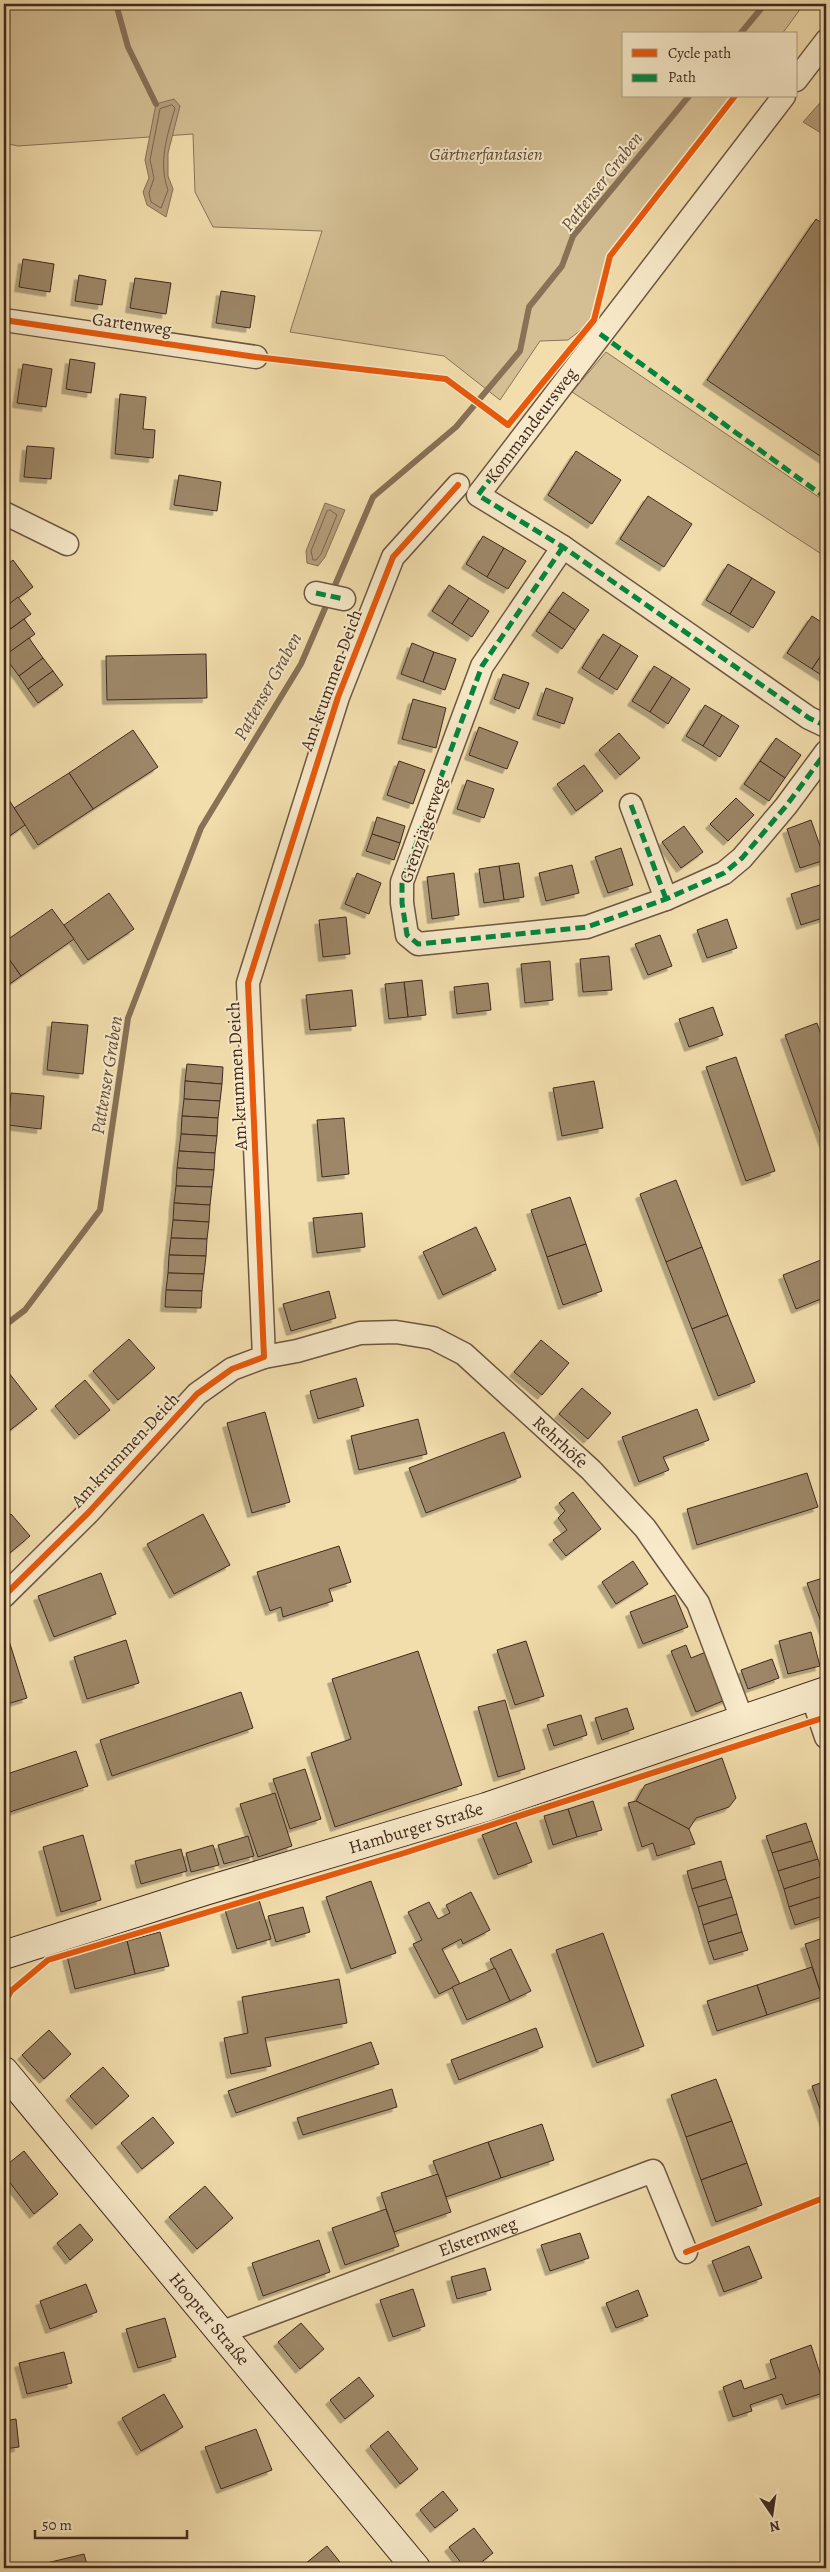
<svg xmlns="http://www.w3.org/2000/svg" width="830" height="2572" viewBox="0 0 830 2572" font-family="Alegreya,serif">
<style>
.green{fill:#d4bf94;stroke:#8a745a}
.water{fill:#b6a07c;stroke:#877157}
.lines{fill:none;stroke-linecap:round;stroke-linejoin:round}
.shore{stroke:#7c654e;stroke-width:1}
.stream{stroke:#877157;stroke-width:6}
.building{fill:#9d8768;stroke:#412a1f;filter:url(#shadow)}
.street-casing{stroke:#6d5742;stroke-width:25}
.secondary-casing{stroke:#412a1f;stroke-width:30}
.street{stroke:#f7e9c9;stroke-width:22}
.secondary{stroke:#f7e9c9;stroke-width:28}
.quiet{stroke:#00873e;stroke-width:5;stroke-dasharray:10 5;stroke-linecap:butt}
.cycleway-casing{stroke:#f7e9c9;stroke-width:9}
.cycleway{stroke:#e8590c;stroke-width:6}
.labels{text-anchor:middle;stroke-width:4;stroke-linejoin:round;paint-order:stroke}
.park-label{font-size:18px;font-style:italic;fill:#5e4836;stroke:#f7e9c9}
.street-label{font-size:18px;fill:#412a1f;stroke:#f7e9c9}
.water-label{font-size:19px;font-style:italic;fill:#644d3b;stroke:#f7e9c9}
</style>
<defs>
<filter id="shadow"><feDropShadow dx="-4.5" dy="4.5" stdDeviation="0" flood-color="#0004"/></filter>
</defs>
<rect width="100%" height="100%" fill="#f2ddac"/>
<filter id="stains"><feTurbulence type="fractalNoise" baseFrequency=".004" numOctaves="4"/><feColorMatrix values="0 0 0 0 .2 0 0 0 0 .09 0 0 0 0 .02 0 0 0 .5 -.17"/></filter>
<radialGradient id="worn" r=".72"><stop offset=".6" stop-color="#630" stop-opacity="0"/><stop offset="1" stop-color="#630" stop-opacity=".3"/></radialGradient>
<g class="green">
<polygon points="4,4 804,4 782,34 624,34 624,96 735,96 610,256 594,320 568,340 540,341 500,400 444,356 290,332 322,231 213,227 195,192 193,134 18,146 4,143"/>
<polygon points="606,352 826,502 826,557 572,392"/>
</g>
<g class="water">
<polygon points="826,96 826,136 803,122"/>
<polygon points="174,99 180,106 168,153 168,176 173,189 166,217 147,205 143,192 149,178 145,160 156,104"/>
<polygon points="325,503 345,510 325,557 318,566 307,563 306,551"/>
</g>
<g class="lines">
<g class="shore">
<path d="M172,105l3,3c-8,29 -17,54 -7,82l-7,18 -10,-6 -2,-9 5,-15 -4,-18 10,-51z"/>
<polygon points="330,510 337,515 321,554 316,560 313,560 311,551 327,511"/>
</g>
<g class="stream">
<polyline points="116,4 128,47 156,104"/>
<polyline points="740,34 765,4"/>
<polyline points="4,1326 25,1310 100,1210 128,1018 201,828 301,664 373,497 456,427 520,351 529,307 562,266 573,236 689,96"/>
</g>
</g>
<g class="building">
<polygon points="816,219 826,226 826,460 707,380"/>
<polygon points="23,259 54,264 50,292 19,287"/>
<polygon points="79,275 106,280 102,305 75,301"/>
<polygon points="135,278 171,283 166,314 130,308"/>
<polygon points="221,291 255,296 250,328 216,323"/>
<polygon points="70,359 95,363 91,393 66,389"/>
<polygon points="23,364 52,369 46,407 17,403"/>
<polygon points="120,394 146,397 143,429 155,430 153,458 115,454"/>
<polygon points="27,446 54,448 51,479 24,477"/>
<polygon points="576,451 621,480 592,524 548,495"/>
<polygon points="179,475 221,482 217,511 174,505"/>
<polygon points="648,496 692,524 664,567 620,539"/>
<polygon points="483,536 504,548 487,577 466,564"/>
<polygon points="504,548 526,561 508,589 487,577"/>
<polygon points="13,560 33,587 7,606 4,602 4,567"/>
<polygon points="728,564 752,578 730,614 706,600"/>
<polygon points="752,578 775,592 753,628 730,614"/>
<polygon points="449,585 469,598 452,624 432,611"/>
<polygon points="563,592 589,610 575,630 549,612"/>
<polygon points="18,597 31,614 6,632 4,608"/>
<polygon points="469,598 489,611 472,637 452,624"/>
<polygon points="549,612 575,630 562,649 536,631"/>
<polygon points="812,616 826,625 826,648 812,669 787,653"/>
<polygon points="24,619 35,634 10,652 4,643 4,634"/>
<polygon points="603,634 621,645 599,679 582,668"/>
<polygon points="29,638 43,658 19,676 4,656"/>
<polygon points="412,643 434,652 423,682 401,674"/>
<polygon points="621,645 638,656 617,690 599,679"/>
<polygon points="826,648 826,678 812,669"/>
<polygon points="434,652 456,659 445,690 423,682"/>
<polygon points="206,654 207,698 107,700 106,656"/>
<polygon points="43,658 53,671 28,689 19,676"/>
<polygon points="654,666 672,677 650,712 632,701"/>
<polygon points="53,671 63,685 38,703 28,689"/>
<polygon points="503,674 529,683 519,709 494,699"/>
<polygon points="672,677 690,689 668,724 650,712"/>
<polygon points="546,688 573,698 564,724 537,715"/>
<polygon points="413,699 446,708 436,748 402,739"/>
<polygon points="705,705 722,715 703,746 686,736"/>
<polygon points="722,715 739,726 720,757 703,746"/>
<polygon points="479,727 518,742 507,769 469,755"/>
<polygon points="133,730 158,767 93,809 69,773"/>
<polygon points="619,733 640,758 620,775 599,750"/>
<polygon points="776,738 801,755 785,778 760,761"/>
<polygon points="399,761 425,770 413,804 387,795"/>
<polygon points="760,761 785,778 769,801 744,784"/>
<polygon points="584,765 603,791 576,811 557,784"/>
<polygon points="69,773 93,809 38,845 14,808"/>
<polygon points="467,780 494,789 484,818 457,809"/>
<polygon points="4,792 25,825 4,840"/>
<polygon points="736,798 754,815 728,841 710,824"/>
<polygon points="377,817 405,826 400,843 372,834"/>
<polygon points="811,820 825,860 800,868 787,829"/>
<polygon points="684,826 703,852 681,868 662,842"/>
<polygon points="372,834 400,843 394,860 366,851"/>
<polygon points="621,848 633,885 608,893 595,857"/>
<polygon points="519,863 524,897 504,900 499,866"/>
<polygon points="572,865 579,893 546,901 539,873"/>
<polygon points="499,866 504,900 484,903 479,869"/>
<polygon points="357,873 381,883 369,914 345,904"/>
<polygon points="454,873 459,915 432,919 427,877"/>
<polygon points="826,883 826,917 801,925 791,894"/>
<polygon points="109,893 134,929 88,960 64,925"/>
<polygon points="52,909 74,939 21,976 4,952 4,942"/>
<polygon points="346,917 350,954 323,957 319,920"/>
<polygon points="727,919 737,948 707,958 697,930"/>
<polygon points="660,935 672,966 648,975 635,944"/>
<polygon points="4,952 21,976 4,988"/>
<polygon points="609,956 612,990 583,992 580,959"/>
<polygon points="550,961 553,1000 525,1003 521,964"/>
<polygon points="422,980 426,1015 408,1017 404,982"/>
<polygon points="404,982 408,1017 389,1019 385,984"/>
<polygon points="488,983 491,1010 457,1014 454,987"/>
<polygon points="352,990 356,1026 310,1030 306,995"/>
<polygon points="713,1007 723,1035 689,1047 679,1019"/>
<polygon points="52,1022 88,1025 83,1074 47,1070"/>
<polygon points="817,1023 826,1050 826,1148 785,1035"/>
<polygon points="736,1057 775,1171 746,1181 706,1067"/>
<polygon points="187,1064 223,1067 222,1084 185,1081"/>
<polygon points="185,1081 222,1084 220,1101 184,1099"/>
<polygon points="594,1081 603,1128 562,1136 553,1088"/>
<polygon points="11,1093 44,1096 41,1129 8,1125"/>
<polygon points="184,1099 220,1101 218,1118 182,1116"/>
<polygon points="182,1116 218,1118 217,1136 181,1134"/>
<polygon points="344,1118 349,1174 322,1177 317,1120"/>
<polygon points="181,1134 217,1136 215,1153 179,1151"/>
<polygon points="179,1151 215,1153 214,1170 177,1168"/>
<polygon points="177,1168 214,1170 212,1187 176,1186"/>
<polygon points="676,1180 702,1247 666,1262 640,1194"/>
<polygon points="176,1186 212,1187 210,1205 174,1203"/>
<polygon points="570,1197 586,1244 547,1257 531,1210"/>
<polygon points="174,1203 210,1205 209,1222 173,1220"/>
<polygon points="362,1213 365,1247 317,1253 313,1218"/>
<polygon points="173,1220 209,1222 207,1239 171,1238"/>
<polygon points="476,1227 496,1270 443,1295 423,1252"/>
<polygon points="171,1238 207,1239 206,1256 169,1255"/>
<polygon points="586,1244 602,1291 563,1305 547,1257"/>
<polygon points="702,1247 728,1315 692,1329 666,1262"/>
<polygon points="169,1255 206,1256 204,1274 168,1273"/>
<polygon points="826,1258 826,1297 796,1309 783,1275"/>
<polygon points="168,1273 204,1274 202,1291 166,1290"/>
<polygon points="166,1290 202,1291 201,1308 165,1307"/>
<polygon points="329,1291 336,1318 291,1331 283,1304"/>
<polygon points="728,1315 755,1382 718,1396 692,1329"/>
<polygon points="129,1339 155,1368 118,1400 93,1371"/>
<polygon points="541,1340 569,1363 542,1395 514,1372"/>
<polygon points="9,1373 37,1409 4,1435 4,1377"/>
<polygon points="356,1378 364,1406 318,1419 310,1391"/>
<polygon points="85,1380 110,1410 79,1435 55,1406"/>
<polygon points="582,1388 611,1413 588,1439 559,1414"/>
<polygon points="697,1409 709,1440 663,1457 669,1470 639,1482 622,1437"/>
<polygon points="265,1412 290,1502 252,1513 227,1423"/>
<polygon points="418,1419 427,1454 359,1470 351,1436"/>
<polygon points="504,1432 521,1477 426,1513 409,1468"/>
<polygon points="807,1473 818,1507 697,1545 687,1509"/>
<polygon points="573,1492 601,1529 566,1556 553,1540 567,1530 558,1518 565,1511 559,1503"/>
<polygon points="11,1514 30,1536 4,1558 4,1520"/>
<polygon points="203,1514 230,1565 174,1594 147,1544"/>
<polygon points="339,1546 351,1582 329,1589 333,1601 283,1617 281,1607 270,1611 257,1572"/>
<polygon points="633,1561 648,1584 616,1604 602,1582"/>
<polygon points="101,1573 116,1614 54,1637 38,1596"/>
<polygon points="826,1577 826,1636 807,1583"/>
<polygon points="675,1595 688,1627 643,1644 630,1612"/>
<polygon points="4,1631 6,1631 27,1698 4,1705"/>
<polygon points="811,1632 820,1666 788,1674 779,1641"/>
<polygon points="126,1640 139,1683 87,1699 74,1657"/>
<polygon points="526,1641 544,1696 515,1705 497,1650"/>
<polygon points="686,1645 691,1658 711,1650 730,1698 696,1712 671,1651"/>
<polygon points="418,1651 462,1785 335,1827 311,1753 351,1739 332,1679"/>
<polygon points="772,1659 779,1678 748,1689 741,1670"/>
<polygon points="241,1692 253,1728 112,1776 100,1740"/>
<polygon points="505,1700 525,1769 498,1777 478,1707"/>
<polygon points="627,1708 634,1729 602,1740 595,1718"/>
<polygon points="581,1715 587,1735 554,1746 547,1725"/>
<polygon points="76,1751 88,1786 4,1814 4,1775"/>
<polygon points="722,1758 736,1798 729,1807 696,1818 689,1829 636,1801 645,1785"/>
<polygon points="305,1769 321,1819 290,1829 273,1779"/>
<polygon points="275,1793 292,1846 258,1857 240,1804"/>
<polygon points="593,1801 602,1830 577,1837 568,1809"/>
<polygon points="636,1801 689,1829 695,1844 657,1856 653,1843 642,1847 628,1803"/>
<polygon points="568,1809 577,1837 553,1845 544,1816"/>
<polygon points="516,1822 532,1862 498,1875 482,1835"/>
<polygon points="806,1823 812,1841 772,1853 766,1836"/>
<polygon points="83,1835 101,1900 61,1912 43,1847"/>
<polygon points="248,1836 254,1856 224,1864 218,1845"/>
<polygon points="812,1841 818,1859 778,1871 772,1853"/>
<polygon points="213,1845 219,1865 191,1872 186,1853"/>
<polygon points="181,1849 187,1871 141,1884 135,1861"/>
<polygon points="818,1859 823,1876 784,1889 778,1871"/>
<polygon points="721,1861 726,1879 692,1889 687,1871"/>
<polygon points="823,1876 826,1895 789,1907 784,1889"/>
<polygon points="726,1879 732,1897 698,1907 692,1889"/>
<polygon points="371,1881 396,1953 351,1969 326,1897"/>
<polygon points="471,1892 490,1930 463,1944 461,1939 442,1949 460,1984 439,1994 413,1944 422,1940 408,1912 429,1902 438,1919 450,1913 446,1905"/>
<polygon points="826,1895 826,1915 795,1925 789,1907"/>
<polygon points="732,1897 737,1914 703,1925 698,1907"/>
<polygon points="259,1900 271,1939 237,1949 225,1910"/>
<polygon points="303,1907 310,1932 276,1942 268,1916"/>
<polygon points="737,1914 742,1932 708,1942 703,1925"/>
<polygon points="160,1932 169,1966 135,1974 127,1941"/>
<polygon points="742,1932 748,1950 714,1960 708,1942"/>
<polygon points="603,1933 644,2046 597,2063 556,1950"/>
<polygon points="826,1937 826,1996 822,1997 805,1944"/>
<polygon points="127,1941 135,1974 75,1989 67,1956"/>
<polygon points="511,1949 531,1991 510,2001 490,1959"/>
<polygon points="812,1967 822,1997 767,2015 757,1985"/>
<polygon points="495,1968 510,2001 467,2020 452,1987"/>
<polygon points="339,1979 347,2023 265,2038 271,2066 231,2074 224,2038 248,2033 242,1997"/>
<polygon points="757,1985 767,2015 717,2031 707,2001"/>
<polygon points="536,2028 543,2047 459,2080 451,2060"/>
<polygon points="49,2030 71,2054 44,2079 22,2055"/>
<polygon points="371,2042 379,2064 236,2113 228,2091"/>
<polygon points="103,2067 129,2096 96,2125 70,2096"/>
<polygon points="716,2079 732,2121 686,2137 671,2095"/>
<polygon points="826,2081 826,2126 812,2086"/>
<polygon points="392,2089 397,2107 303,2135 297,2118"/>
<polygon points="153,2117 174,2143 142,2169 121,2143"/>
<polygon points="732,2121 747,2163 701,2180 686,2137"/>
<polygon points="542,2124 554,2160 501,2178 488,2142"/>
<polygon points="488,2142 501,2178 446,2197 433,2161"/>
<polygon points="24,2151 58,2194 34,2214 4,2175 4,2167"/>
<polygon points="747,2163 762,2205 716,2222 701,2180"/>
<polygon points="438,2174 451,2212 394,2232 381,2193"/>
<polygon points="205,2186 233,2218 197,2249 169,2217"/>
<polygon points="386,2209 399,2246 345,2265 332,2228"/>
<polygon points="80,2224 93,2240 70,2260 57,2243"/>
<polygon points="580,2233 589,2258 550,2271 541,2245"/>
<polygon points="319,2240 330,2272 263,2296 252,2263"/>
<polygon points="749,2246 762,2278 724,2292 712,2261"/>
<polygon points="485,2268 491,2290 457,2299 451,2277"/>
<polygon points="86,2284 97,2312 50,2329 40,2301"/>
<polygon points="413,2289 425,2326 393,2337 380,2300"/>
<polygon points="638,2290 648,2316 616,2328 606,2303"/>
<polygon points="165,2318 176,2357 138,2368 126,2329"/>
<polygon points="301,2323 324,2349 300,2369 278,2342"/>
<polygon points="811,2345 826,2392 786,2405 782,2394 750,2405 752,2411 733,2417 723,2387 741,2380 744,2389 776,2378 770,2360"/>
<polygon points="64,2352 72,2383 27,2394 19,2363"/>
<polygon points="359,2377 374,2396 345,2419 330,2400"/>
<polygon points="164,2394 183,2427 141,2451 122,2418"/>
<polygon points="16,2419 19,2447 4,2449 4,2421"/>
<polygon points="256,2429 272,2470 221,2489 205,2447"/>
<polygon points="388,2431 418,2469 400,2484 370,2446"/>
<polygon points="443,2491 458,2510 435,2528 420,2510"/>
<polygon points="474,2528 493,2553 474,2568 465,2568 449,2547"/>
<polygon points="327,2546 340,2562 331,2568 300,2568"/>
<polygon points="84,2554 88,2568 31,2568 30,2567"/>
<polygon points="340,2562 345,2568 331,2568"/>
</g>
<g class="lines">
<defs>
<g id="street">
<polyline points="796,80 826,41"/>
<polyline points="784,96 478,495 563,547 809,718 826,726"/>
<polyline points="4,320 256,357"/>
<polyline points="4,513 67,544"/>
<polyline points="563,547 482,666 402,882 402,903 407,935 418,944 587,927 666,899 724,873 742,858 786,806 826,752"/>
<polyline points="316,593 344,599"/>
<polyline points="631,805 666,899"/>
<path id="s1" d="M264,1357l33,-6 63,-18 36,-1 37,6 31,16 127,116 54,58 53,75 44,116"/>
<polyline points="4,1596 88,1513 197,1394 232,1369 264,1357 248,983 338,697 393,557 458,485"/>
<polyline points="812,1696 826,1737"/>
<path id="s2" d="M220,2333l433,-162 33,81"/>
</g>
<g id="secondary">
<path id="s3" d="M4,1955l201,-64 281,-84 340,-116"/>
<path id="s4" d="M4,2071l412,497"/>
</g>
</defs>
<use href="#street" class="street-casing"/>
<use href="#secondary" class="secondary-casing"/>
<use href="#street" class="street"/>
<use href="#secondary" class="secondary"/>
<g class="quiet">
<polyline points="600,334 826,498"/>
<polyline points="521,439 478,495 563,547 809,718 826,726"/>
<polyline points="563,547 482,666 402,882 402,903 407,935 418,944 587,927 666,899 724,873 742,858 786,806 826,752"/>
<polyline points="316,593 344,599"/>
<polyline points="631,805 666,899"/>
</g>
<defs>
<g id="cycleway">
<polyline points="4,320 256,357 446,379 508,425 594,320 610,256 735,96"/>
<polyline points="4,1596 88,1513 197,1394 232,1369 264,1357 248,983 338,697 393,557 458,485"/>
<polyline points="4,2004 11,1991 48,1960 401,1854 826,1717"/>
<polyline points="686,2252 826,2197"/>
</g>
</defs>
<use href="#cycleway" class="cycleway-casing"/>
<use href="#cycleway" class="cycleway"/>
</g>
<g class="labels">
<g class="park-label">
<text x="486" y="160">Gärtnerfantasien</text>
</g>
<g class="street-label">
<text transform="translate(132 324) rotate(8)" y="6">Gartenweg</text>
<text transform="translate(531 425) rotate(-53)" y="6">Kommandeursweg</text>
<text transform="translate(331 680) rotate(-70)" y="6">Am krummen Deich</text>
<text transform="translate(423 830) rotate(-71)" y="6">Grenzjägerweg</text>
<text transform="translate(237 1076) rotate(-93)" y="6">Am krummen Deich</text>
<text dy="6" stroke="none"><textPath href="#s1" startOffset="338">Rehrhöfe</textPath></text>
<text transform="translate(125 1450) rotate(-47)" y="6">Am krummen Deich</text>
<text dy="6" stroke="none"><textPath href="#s3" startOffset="431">Hamburger Straße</textPath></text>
<text dy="6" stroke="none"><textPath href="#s2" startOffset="275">Elsternweg</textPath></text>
<text dy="6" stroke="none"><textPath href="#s4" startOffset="322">Hoopter Straße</textPath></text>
</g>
<g class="water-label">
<text transform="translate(601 181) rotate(-52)" y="7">Pattenser Graben</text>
<text transform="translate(267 686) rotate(-61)" y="7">Pattenser Graben</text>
<text transform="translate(106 1075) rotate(-81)" y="7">Pattenser Graben</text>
</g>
</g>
<rect width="830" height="2572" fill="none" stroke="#f2ddac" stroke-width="20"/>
<rect x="5" y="5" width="820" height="2562" fill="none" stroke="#412a1f" stroke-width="2.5"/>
<rect x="10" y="10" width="810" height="2552" fill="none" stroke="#412a1f"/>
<rect x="622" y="32" width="175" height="65" fill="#f7e9c9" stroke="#ae9d85"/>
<rect x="632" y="49" width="25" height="8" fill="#e8590c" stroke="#ae9d85"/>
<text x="668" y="58" font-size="15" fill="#412a1f">Cycle path</text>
<rect x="632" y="74" width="25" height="8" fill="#00873e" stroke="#ae9d85"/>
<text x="668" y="82" font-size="15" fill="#412a1f">Path</text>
<g transform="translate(772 2514) rotate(167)" stroke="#f7e9c9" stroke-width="4" paint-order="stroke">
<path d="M0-4L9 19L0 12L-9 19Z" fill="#412a1f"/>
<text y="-8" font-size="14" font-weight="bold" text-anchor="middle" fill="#412a1f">N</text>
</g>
<path d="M35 2530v8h152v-8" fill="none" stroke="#412a1f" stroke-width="2.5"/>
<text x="42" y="2530" font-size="15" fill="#412a1f" stroke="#f7e9c9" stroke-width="4" paint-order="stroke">50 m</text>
<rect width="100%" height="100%" filter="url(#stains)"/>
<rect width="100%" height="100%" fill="url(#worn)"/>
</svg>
